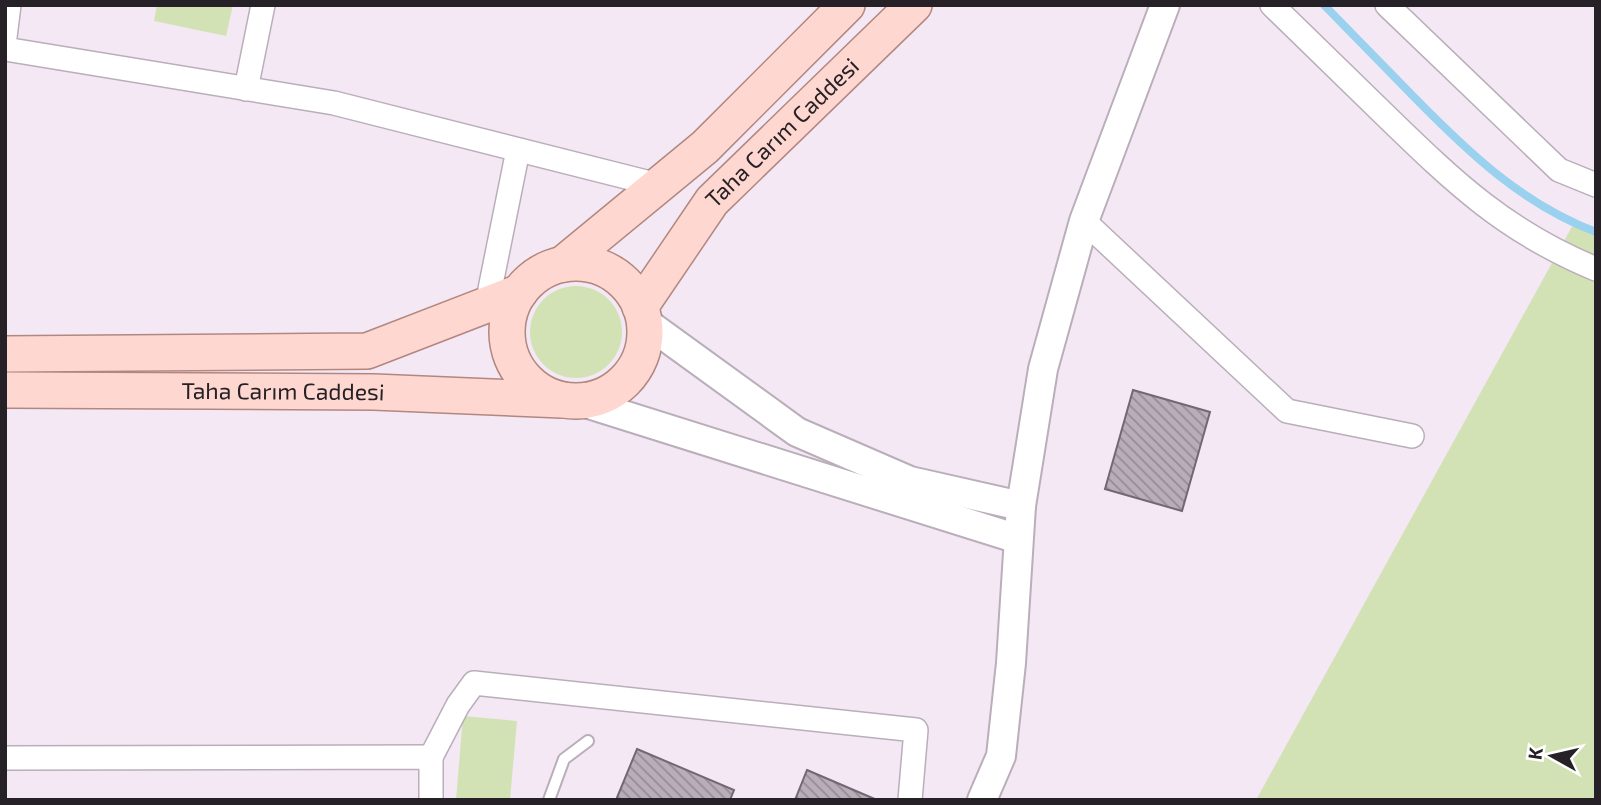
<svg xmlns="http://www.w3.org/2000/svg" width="1601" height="805" viewBox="0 0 1601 805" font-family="'Exo 2',sans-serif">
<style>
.green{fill:#d2e2b5}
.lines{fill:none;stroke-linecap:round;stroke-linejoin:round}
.stream{stroke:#99d1ee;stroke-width:8}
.building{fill:url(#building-back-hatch);stroke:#726772;stroke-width:2}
.service-casing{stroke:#b9aeba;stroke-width:14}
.minor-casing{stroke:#b9aeba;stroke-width:26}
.tertiary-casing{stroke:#b9aeba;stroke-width:32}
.primary-casing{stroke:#b28780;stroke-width:38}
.service{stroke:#fff;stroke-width:10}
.minor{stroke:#fff;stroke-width:23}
.tertiary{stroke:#fff;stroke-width:28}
.primary{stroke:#fed8d0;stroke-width:35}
.labels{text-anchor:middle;stroke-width:7;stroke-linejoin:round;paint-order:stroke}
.street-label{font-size:23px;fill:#262126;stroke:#fff}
</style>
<defs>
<pattern id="building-back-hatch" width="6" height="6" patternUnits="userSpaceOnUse" patternTransform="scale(1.75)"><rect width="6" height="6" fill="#b8adb9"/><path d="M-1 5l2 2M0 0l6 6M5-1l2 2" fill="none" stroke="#958c96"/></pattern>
</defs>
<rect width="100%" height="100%" fill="#f4e8f5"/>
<g class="green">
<polygon points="157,5 233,5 226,36 154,21"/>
<polygon points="1574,223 1596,228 1596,800 1256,800"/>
<circle cx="576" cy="332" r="46"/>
<polygon points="463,716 517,721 510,800 456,800"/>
</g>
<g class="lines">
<path class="stream" d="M1324,5c30,31 60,61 90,92 54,55 108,107 182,135"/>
</g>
<g class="building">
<polygon points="1133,390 1210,412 1182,511 1105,489"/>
<polygon points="637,749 734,790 730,800 616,800"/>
<polygon points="807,770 877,800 795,800"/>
</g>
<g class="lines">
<defs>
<polyline id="service" points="549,800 564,759 588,741"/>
<g id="minor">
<path d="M1272,5c38,37 76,74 115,112 68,66 119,115 209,152"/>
<polyline points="1387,5 1559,170 1596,185"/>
<polyline points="5,37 9,5"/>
<polyline points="5,49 334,103 658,185"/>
<polyline points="246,89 263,5"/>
<polyline points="1084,221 1287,411 1412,436"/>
<polyline points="487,304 518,150"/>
<polyline points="431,757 458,705 474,683 916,730 910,800"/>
<polyline points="5,758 431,757 431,800"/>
</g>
<g id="tertiary">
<polyline points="644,321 797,432 910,481 1021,506"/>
<polyline points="579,401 1018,539"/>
<polyline points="982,800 1001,756 1011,663 1021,506 1043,369 1084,221 1165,5"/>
</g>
<g id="primary">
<circle cx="576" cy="332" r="69"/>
<polyline points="563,264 705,147 847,5"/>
<path id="s1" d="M640,307l72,-106 202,-196"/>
<polyline points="5,354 367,351 520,292"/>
<path id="s2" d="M5,390l369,2 188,8"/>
</g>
</defs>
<use href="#service" class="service-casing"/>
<use href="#minor" class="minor-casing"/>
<use href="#tertiary" class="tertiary-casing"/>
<use href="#primary" class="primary-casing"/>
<use href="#service" class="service"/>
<use href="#minor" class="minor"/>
<use href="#tertiary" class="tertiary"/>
<use href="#primary" class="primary"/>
</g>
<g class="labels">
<g class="street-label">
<text dy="8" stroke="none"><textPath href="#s1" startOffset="226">Taha Carım Caddesi</textPath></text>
<text dy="8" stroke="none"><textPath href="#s2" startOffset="278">Taha Carım Caddesi</textPath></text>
</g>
</g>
<rect width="1601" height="805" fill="none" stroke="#262126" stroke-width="14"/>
<g transform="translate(1552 756) rotate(278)" stroke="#ffffff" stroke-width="5" paint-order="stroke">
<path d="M0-5L12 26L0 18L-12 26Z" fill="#262126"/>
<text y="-10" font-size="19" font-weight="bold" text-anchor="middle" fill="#262126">K</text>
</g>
</svg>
